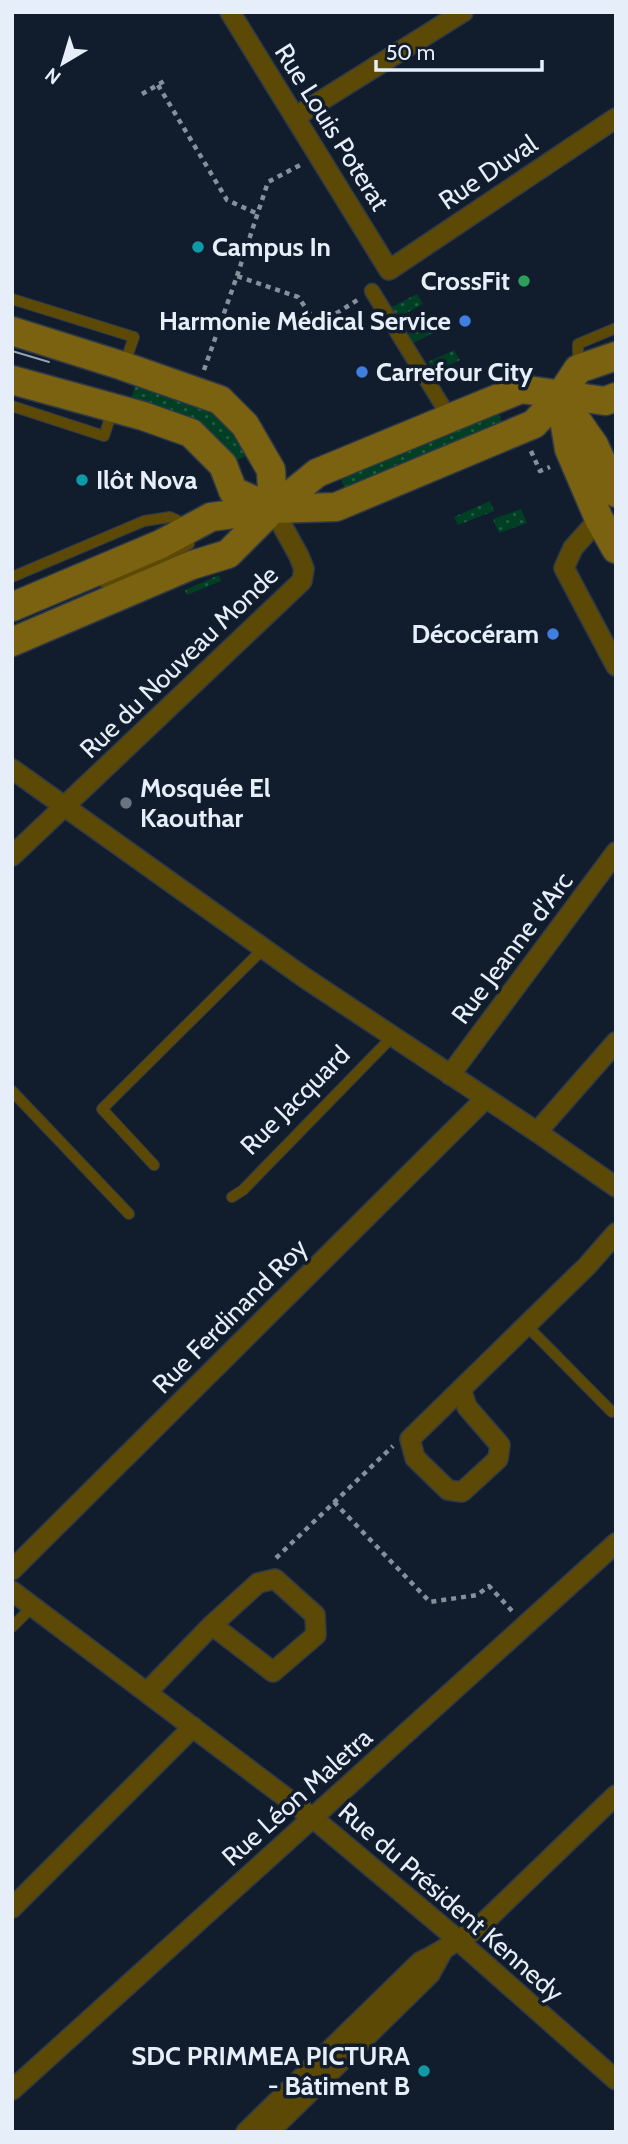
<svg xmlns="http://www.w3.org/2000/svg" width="628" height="2144" viewBox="0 0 628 2144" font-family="Cabin,sans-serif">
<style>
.grass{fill:url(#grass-dots)}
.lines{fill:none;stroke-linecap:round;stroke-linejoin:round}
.service-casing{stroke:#2f3a49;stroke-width:12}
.pedestrian-casing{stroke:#2f3a49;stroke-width:17}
.minor-casing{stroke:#2f3a49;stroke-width:22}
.secondary-casing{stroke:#2f3a49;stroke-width:31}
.path{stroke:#86909d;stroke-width:4.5;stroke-dasharray:5 5;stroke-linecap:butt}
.service{stroke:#5c4906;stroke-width:10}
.pedestrian{stroke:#5c4906;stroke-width:14}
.minor{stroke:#5c4906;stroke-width:19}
.secondary{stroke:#7b6210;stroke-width:28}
.tram{stroke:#96a0ac;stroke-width:2}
.culture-dot{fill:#0f9aa8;stroke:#111d2c;stroke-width:2.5}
.leisure-dot{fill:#2e9e5b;stroke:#111d2c;stroke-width:2.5}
.shop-dot{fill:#3f7fe0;stroke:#111d2c;stroke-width:2.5}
.worship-dot{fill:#6b7280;stroke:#111d2c;stroke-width:2.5}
.labels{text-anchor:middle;stroke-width:7;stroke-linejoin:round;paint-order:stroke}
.street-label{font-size:26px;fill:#e6eef9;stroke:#111d2c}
.poi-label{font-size:26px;font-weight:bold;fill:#e6eef9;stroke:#111d2c;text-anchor:start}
</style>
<defs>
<pattern id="grass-dots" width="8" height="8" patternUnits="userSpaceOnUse" patternTransform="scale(1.75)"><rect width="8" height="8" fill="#003f23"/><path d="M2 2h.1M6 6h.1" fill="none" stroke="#255b44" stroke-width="1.8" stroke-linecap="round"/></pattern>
</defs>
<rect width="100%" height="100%" fill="#111d2c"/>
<g class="grass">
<polygon points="417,294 423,304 397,318 390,308"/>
<polygon points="434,320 440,330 413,343 406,334"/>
<polygon points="454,350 460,360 434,372 428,362"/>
<path d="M135,386c26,8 74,16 92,37 9,9 15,22 21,32l-13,6 -14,-20 -14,-12 -77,-26z"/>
<polygon points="498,412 502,423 345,489 340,477"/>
<polygon points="490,501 494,511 458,525 454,517"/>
<polygon points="521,509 527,523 499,533 493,519"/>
<polygon points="219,575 221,581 187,595 185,590"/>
</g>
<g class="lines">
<defs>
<g id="service">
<polyline points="12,299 134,337 124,365"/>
<polyline points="578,365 578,344 616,328"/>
<polyline points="12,406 104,436 113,409"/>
<polyline points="12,577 144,521 170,517 185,524"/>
<polyline points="105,583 168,557 189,544"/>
<polyline points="12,1091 129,1214"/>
<polyline points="154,1165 102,1109 264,948"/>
<polyline points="232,1197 243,1190 392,1037"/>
<polyline points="526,1325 612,1412"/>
<polyline points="12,1627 33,1606"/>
</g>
<polyline id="pedestrian" points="372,291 450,418"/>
<g id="minor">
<polyline points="230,12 389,270 616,118"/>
<polyline points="295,117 463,12"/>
<polyline points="599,519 573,548 564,568 616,666"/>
<polyline points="12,769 305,978 537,1132 616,1187"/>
<polyline points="12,856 302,581 304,569 299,556 273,509"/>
<polyline points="450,1075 616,852"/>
<polyline points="537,1132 616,1042"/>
<polyline points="461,1389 467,1407 500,1445 498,1459 462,1492 448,1490 415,1458 410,1439 587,1266 616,1233"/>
<polyline points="12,1570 485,1099"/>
<polyline points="12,1591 313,1818 451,1934 616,2080"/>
<polyline points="147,1692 212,1625 273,1672 316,1635 315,1615 275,1579 258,1583 212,1625"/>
<polyline points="12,1908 193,1727"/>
<polyline points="12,2090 616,1543"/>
<path d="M246,2132l174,-170c22,-10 37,-22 58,-34l138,-133"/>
<polyline points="269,2132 430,1974 442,1952"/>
</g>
<g id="secondary">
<polyline points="12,331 123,366 220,400 245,425 271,470 273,509"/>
<polyline points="12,380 143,416 191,433 223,465 233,491 273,509"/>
<polyline points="560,396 569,449 599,519 616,549"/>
<polyline points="564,402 594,445 616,493"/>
<polyline points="12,607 161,544 211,517 273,509 336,507 534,424 560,396 578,369 616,356"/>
<polyline points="12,642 192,565 228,554 273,509 317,473 450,418 521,389 605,401 616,397"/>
</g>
</defs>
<use href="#service" class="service-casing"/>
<use href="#pedestrian" class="pedestrian-casing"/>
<use href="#minor" class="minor-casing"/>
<use href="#secondary" class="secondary-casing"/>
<g class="path">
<polyline points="158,85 227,200 258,214"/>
<polyline points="142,94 166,80"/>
<polyline points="237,276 268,182 302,164"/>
<polyline points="204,370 237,276 298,297 318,325 359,299"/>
<polyline points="531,451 540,471 550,467"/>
<polyline points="334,1502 430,1602 477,1595 489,1586 513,1612"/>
<polyline points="276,1558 393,1446"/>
</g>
<use href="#service" class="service"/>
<use href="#pedestrian" class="pedestrian"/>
<use href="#minor" class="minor"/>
<use href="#secondary" class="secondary"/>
<polyline class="tram" points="12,351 49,362"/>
</g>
<g class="culture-dot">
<circle cx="198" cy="247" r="7"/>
<circle cx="82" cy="480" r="7"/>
<circle cx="424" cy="2071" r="7"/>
</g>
<circle class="leisure-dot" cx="524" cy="281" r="7"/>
<g class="shop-dot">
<circle cx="465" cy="321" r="7"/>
<circle cx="362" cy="372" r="7"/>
<circle cx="553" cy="634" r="7"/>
</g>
<circle class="worship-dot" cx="126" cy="803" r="7"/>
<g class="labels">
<g class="street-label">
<text transform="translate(332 127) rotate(58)" y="9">Rue Louis Poterat</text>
<text transform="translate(488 172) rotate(-34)" y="9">Rue Duval</text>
<text transform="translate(179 662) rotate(-44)" y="9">Rue du Nouveau Monde</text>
<text transform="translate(512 948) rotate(-53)" y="9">Rue Jeanne d'Arc</text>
<text transform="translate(295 1100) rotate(-45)" y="9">Rue Jacquard</text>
<text transform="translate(230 1316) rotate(-45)" y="9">Rue Ferdinand Roy</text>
<text transform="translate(297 1797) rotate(-42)" y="9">Rue Léon Maletra</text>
<text transform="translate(451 1902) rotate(41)" y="9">Rue du Président Kennedy</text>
</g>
<g class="poi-label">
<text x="212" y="256">Campus In</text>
<text x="510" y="290" text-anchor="end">CrossFit</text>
<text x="451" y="330" text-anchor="end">Harmonie Médical Service</text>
<text x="376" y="381">Carrefour City</text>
<text x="96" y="489">Ilôt Nova</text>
<text x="539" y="643" text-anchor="end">Décocéram</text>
<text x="140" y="797">Mosquée El<tspan x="140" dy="30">Kaouthar</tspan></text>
<text x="410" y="2065" text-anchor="end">SDC PRIMMEA PICTURA<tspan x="410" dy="30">- Bâtiment B</tspan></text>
</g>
</g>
<rect width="628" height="2144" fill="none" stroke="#e6eef9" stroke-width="28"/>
<g transform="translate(63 63) rotate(218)" stroke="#111d2c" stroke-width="5" paint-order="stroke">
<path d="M0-5L12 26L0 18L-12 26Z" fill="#e6eef9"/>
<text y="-10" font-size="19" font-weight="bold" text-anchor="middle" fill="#e6eef9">N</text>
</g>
<path d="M376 60v10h166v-10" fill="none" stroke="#e6eef9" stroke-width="3.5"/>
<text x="386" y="60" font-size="21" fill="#e6eef9" stroke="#111d2c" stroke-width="5" paint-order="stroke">50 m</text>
</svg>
